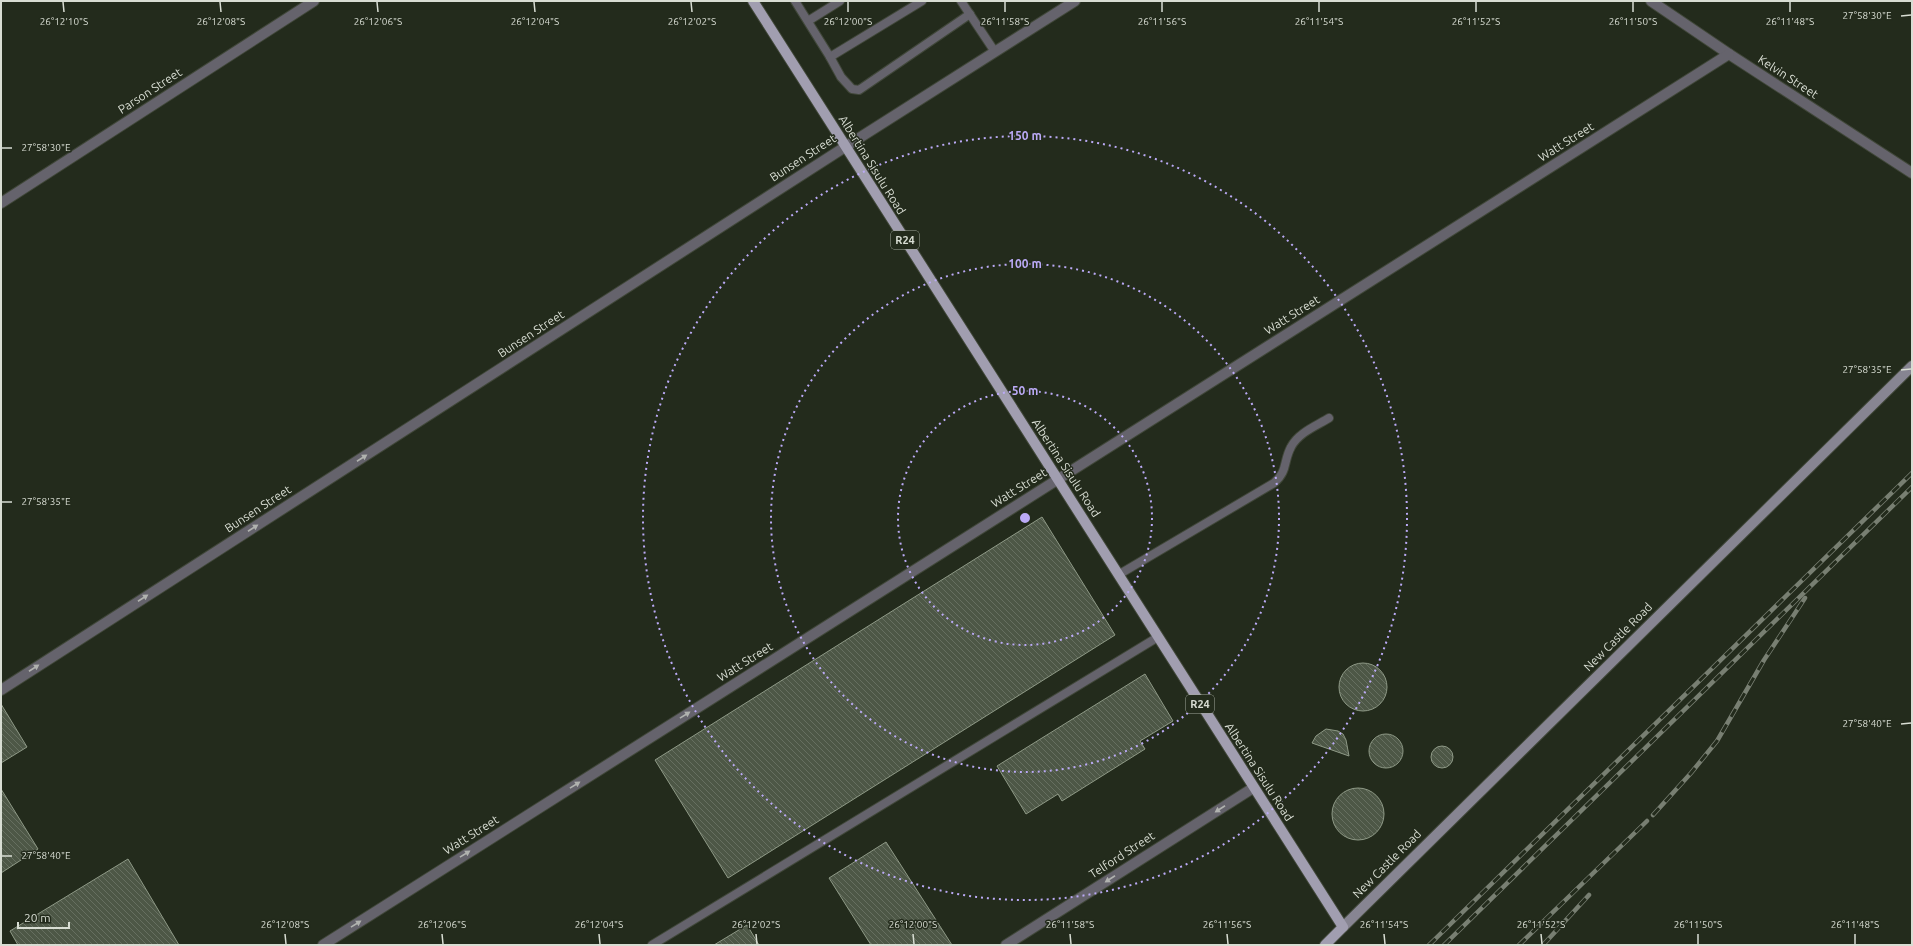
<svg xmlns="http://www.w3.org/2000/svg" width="1913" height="946" viewBox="0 0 1913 946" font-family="Ubuntu,sans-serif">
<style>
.building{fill:url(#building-back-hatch);stroke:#8e9986}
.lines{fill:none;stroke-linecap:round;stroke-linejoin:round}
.lane-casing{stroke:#404739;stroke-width:10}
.street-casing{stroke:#404739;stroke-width:12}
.secondary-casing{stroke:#404739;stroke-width:12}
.primary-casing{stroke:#404739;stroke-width:12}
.lane{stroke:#65636c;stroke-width:8}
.street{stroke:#65636c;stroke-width:10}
.secondary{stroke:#878592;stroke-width:10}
.primary{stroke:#a19eb0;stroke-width:10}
.rail-casing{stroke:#787f72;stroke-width:4.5}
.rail{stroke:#232b1c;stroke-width:3;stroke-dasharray:9;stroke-linecap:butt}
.oneway{fill:#b0b2af}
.ticks{fill:none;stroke:#d8ddd3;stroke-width:1.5}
.ring{fill:none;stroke:#bbaaf6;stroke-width:2;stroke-dasharray:2 4}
.labels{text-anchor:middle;stroke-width:3;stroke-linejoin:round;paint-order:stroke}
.shield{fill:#232b1c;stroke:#a2a89c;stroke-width:1}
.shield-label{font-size:11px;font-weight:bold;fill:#d8ddd3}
.street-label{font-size:12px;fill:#d8ddd3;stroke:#232b1c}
.ticks-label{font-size:10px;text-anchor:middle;fill:#d8ddd3;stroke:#232b1c;stroke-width:3;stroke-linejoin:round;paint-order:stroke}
.centre{fill:#bbaaf6;stroke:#232b1c;stroke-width:2}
.ring-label{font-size:12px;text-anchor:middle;font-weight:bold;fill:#bbaaf6;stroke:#232b1c;stroke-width:3;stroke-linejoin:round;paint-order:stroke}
</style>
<defs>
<pattern id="building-back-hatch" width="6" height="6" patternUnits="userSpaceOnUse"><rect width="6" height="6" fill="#4d5746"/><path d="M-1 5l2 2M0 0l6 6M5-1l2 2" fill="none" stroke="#666f60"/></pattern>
</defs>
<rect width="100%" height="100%" fill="#232b1c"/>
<g class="building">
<polygon points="1042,517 1115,635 728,878 655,760"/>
<circle cx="1363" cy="687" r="24"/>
<polygon points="1145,674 1173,721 1140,741 1145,749 1062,801 1058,794 1026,814 997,766"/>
<polygon points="1,704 27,747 1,763"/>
<polygon points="1326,729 1338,731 1343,734 1346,740 1349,756 1312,743 1316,736"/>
<circle cx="1386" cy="751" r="17"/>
<circle cx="1442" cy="757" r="11"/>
<circle cx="1358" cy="814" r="26"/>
<polygon points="1,789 38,849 1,873"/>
<polygon points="886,842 952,945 871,945 829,878"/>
<polygon points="128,859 179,945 18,945 10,931"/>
<polygon points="747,925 759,945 714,945"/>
</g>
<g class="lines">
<defs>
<g id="lane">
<polyline points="795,1 830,57"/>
<polyline points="922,1 830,57 841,77 852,89 859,90 970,14"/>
<polyline points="961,1 995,52"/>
<polyline points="808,21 840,1"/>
<path d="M1118,575l156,-92c14,-12 9,-21 17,-36 7,-14 25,-21 38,-29"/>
<polyline points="652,945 1158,637"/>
</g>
<g id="street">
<polyline points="1651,1 1729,54 1912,173"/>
<polyline points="1,203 314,1"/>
<polyline points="1,690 845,147 1075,1"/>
<polyline points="323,945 1729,54"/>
<polyline points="1006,945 1253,788"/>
</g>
<polyline id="secondary" points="1343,927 1912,366"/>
<polyline id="primary" points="753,1 1343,927 1325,945"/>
</defs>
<use href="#lane" class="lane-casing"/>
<use href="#street" class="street-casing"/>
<use href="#secondary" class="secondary-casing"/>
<use href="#primary" class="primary-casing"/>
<use href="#lane" class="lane"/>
<use href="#street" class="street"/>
<use href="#secondary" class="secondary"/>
<use href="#primary" class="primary"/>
<defs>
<g id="rail">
<polyline points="1653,815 1691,773 1717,741 1764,660 1805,598"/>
<polyline points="1429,945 1912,473"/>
<polyline points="1444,945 1912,487"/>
<polyline points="1519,945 1647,821"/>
<polyline points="1543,945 1589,895"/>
</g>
</defs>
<use href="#rail" class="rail-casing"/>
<use href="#rail" class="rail"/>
</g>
<defs><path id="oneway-solid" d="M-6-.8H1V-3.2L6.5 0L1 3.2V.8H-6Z"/></defs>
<g class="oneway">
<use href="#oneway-solid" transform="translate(362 458) rotate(-33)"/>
<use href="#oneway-solid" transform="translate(253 528) rotate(-33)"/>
<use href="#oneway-solid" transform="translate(143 598) rotate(-33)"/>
<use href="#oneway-solid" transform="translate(34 668) rotate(-33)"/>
<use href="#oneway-solid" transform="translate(685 715) rotate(-32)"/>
<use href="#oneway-solid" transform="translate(575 785) rotate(-32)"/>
<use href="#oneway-solid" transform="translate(1220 809) rotate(147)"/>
<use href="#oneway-solid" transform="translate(465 854) rotate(-32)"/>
<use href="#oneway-solid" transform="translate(1110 879) rotate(147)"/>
<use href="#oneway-solid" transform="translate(356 924) rotate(-32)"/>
</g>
<path class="ticks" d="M63,2l1,10M220,2l1,10M377,2l1,10M534,2l1,10M691,2l1,10M848,2v10M1005,2v10M1162,2v10M1319,2v10M1476,2v10M1633,2v10M1790,2v10M1901,16l10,-1M2,148h10M1901,370l10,-1M2,502h10M1901,724l10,-1M2,856h10M285,934l1,10M442,934l1,10M599,934l1,10M756,934l1,10M913,934l1,10M1070,934l1,10M1227,934l1,10M1384,934l1,10M1541,934l1,10M1698,934v10M1855,934v10"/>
<g class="ring">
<circle cx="1025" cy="518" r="127"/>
<circle cx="1025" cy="518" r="254"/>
<circle cx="1025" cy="518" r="382"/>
</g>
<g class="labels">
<g class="shield">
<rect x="891" y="231" width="28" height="18" rx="3"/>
<rect x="1186" y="695" width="28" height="18" rx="3"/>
</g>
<g class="shield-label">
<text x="905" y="244">R24</text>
<text x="1200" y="708">R24</text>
</g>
<g class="street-label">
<text transform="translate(1788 77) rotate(33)" y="4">Kelvin Street</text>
<text transform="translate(150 91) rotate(-33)" y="4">Parson Street</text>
<text transform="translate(1566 142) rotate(-32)" y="4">Watt Street</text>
<text transform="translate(803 158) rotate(-33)" y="4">Bunsen Street</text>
<text transform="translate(872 165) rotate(58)" y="4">Albertina Sisulu Road</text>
<text transform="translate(1292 315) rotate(-32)" y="4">Watt Street</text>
<text transform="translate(531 334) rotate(-33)" y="4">Bunsen Street</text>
<text transform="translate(1066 468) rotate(57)" y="4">Albertina Sisulu Road</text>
<text transform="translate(1019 488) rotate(-32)" y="4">Watt Street</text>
<text transform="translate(258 509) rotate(-33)" y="4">Bunsen Street</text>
<text transform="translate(1618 637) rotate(-45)" y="4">New Castle Road</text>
<text transform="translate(745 662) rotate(-32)" y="4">Watt Street</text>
<text transform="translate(1259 772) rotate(57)" y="4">Albertina Sisulu Road</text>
<text transform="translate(471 835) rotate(-32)" y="4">Watt Street</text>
<text transform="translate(1122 855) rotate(-33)" y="4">Telford Street</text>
<text transform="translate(1387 864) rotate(-45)" y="4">New Castle Road</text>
</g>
</g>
<g class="ticks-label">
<text x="1867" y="19">27°58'30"E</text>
<text x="64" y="25">26°12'10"S</text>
<text x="221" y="25">26°12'08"S</text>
<text x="378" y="25">26°12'06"S</text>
<text x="535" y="25">26°12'04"S</text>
<text x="692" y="25">26°12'02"S</text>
<text x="848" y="25">26°12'00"S</text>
<text x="1005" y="25">26°11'58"S</text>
<text x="1162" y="25">26°11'56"S</text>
<text x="1319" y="25">26°11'54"S</text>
<text x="1476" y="25">26°11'52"S</text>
<text x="1633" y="25">26°11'50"S</text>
<text x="1790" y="25">26°11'48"S</text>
<text x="46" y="151">27°58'30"E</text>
<text x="1867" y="373">27°58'35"E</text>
<text x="46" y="505">27°58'35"E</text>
<text x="1867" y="727">27°58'40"E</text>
<text x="46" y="859">27°58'40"E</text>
<text x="285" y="928">26°12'08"S</text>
<text x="442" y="928">26°12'06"S</text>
<text x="599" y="928">26°12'04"S</text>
<text x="756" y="928">26°12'02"S</text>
<text x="913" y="928">26°12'00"S</text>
<text x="1070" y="928">26°11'58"S</text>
<text x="1227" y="928">26°11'56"S</text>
<text x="1384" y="928">26°11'54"S</text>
<text x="1541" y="928">26°11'52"S</text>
<text x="1698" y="928">26°11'50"S</text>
<text x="1855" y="928">26°11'48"S</text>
</g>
<circle cx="1025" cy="518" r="6" class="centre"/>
<g class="ring-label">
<text x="1025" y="140">150 m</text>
<text x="1025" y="268">100 m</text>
<text x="1025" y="395">50 m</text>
</g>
<rect width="1913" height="946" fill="none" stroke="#d8ddd3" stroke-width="4"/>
<path d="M18 922v6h51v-6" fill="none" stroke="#d8ddd3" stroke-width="2"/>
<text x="24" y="922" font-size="12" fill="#d8ddd3" stroke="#232b1c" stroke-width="3" paint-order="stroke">20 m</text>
</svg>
